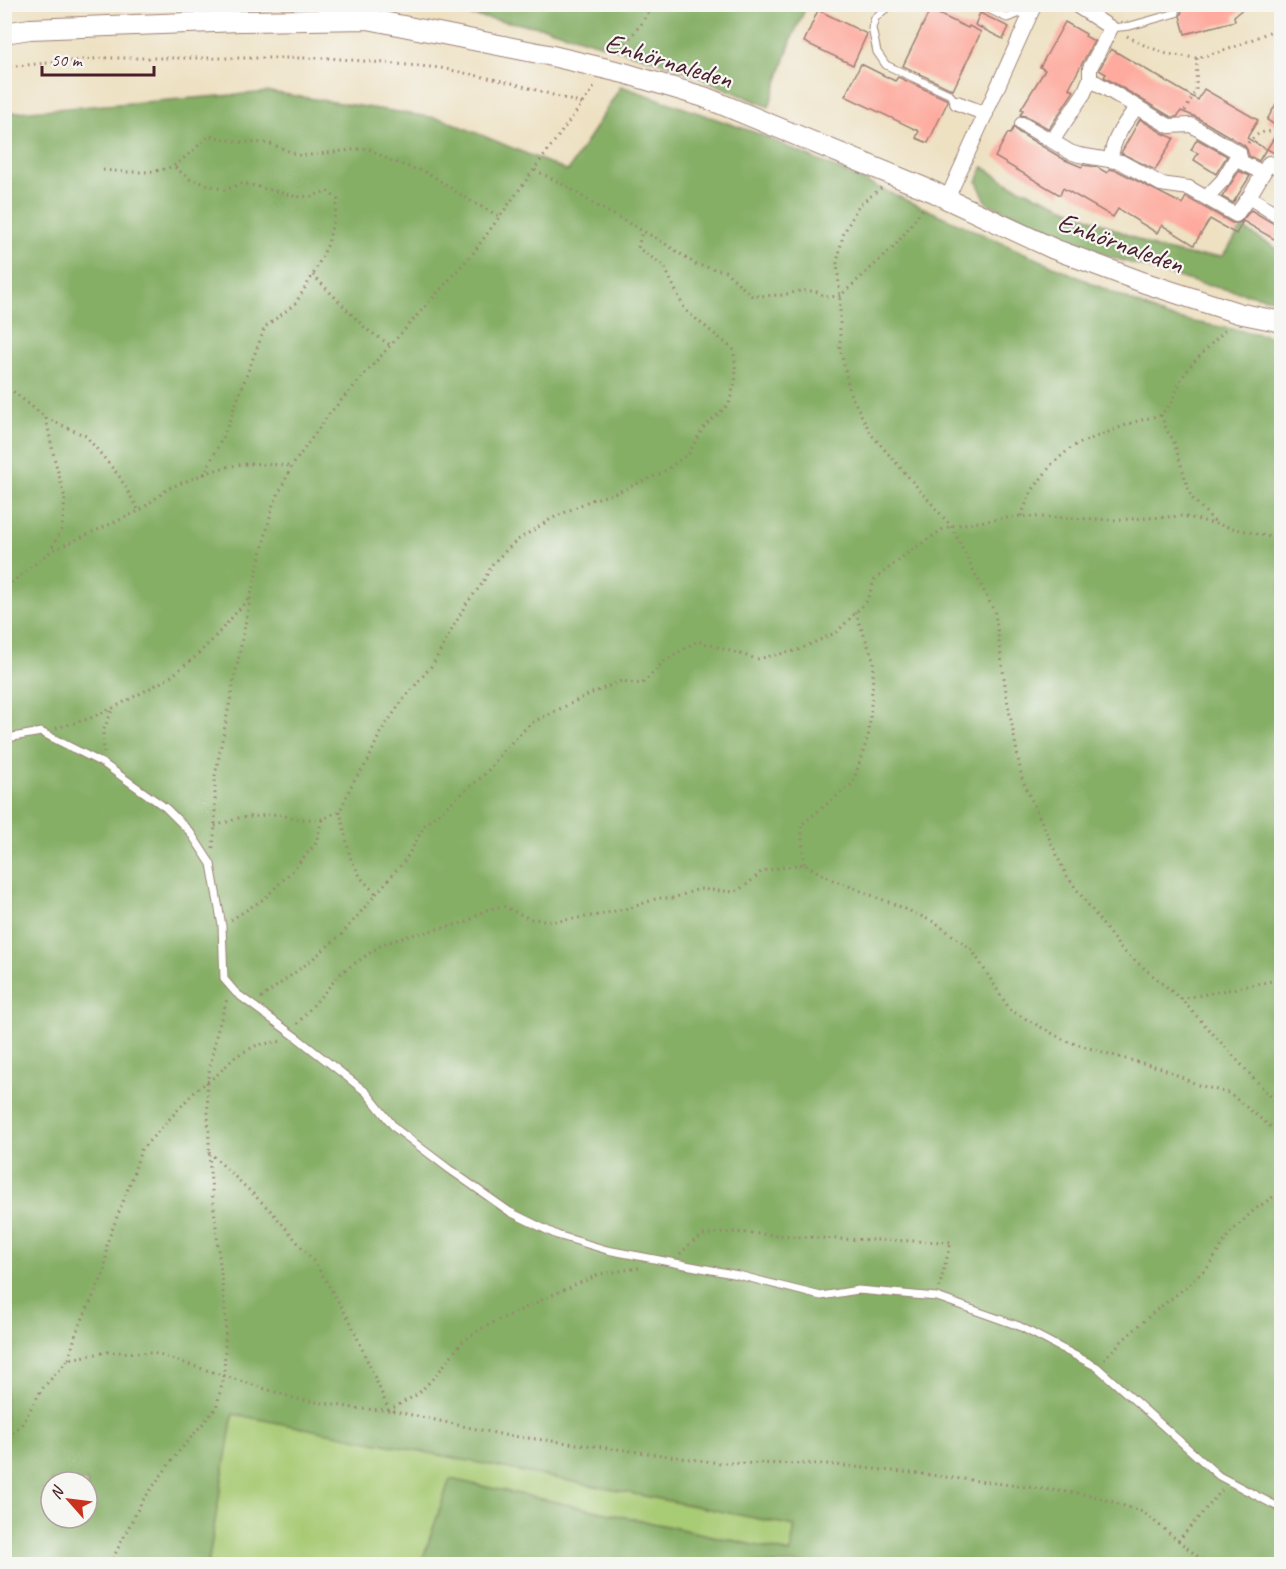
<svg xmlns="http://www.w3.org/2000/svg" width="1286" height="1569" viewBox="0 0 1286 1569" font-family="Caveat,sans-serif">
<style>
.green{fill:#a8cb74;stroke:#797550;stroke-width:1.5}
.forest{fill:#86af66;stroke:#686748;stroke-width:1.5;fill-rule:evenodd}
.building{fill:#feaa9e}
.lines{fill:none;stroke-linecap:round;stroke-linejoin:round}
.lane-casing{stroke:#9c8076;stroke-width:9}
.street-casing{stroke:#9c8076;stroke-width:16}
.secondary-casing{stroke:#9c8076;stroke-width:22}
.path{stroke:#9c8076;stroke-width:3;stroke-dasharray:1.5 4.5;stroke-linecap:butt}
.lane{stroke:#fff;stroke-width:7}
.street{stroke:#fff;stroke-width:14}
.secondary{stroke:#fff;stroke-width:20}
.labels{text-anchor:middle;stroke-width:4.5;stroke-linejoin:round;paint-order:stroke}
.street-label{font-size:28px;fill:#4a1f2b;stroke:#f6f6f2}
</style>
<rect width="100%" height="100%" fill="#f6f6f2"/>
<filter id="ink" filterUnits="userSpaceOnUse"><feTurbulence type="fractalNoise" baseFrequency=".0167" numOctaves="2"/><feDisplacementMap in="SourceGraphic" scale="12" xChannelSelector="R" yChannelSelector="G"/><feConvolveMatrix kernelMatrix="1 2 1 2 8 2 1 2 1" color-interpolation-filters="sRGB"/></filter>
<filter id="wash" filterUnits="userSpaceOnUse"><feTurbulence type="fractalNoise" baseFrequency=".008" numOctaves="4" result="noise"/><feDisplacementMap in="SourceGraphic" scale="24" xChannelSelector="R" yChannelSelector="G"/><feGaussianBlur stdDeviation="1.35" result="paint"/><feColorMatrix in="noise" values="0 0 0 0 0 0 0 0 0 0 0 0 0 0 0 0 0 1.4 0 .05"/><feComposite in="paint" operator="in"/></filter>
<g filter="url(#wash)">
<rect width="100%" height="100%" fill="#eee1c2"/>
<polygon class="green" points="232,1413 795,1526 791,1553 450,1479 421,1564 208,1564"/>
<g class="forest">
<polygon points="405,5 807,4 807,5 792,38 769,107 668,64 546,28"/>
<path d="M621,86l138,48 408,183 114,21v1226h-860l29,-85 340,74 5,-27 -562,-112 -25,150h-203v-1451l265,-21 173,27 125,52zM51,1482h36v36h-36z"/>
<polygon points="983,167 1010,184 1104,224 1156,248 1193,256 1223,256 1242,228 1281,251 1281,301 1201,284 1111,257 987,203 977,182"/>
</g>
<g id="blocks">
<g class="building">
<polygon points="1177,4 1249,4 1234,16 1235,21 1185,34 1180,16 1182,12"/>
<polygon points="818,10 867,34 853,65 804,42"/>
<polygon points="930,10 968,28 969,26 981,32 953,90 903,66"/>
<polygon points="980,13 1009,27 1003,39 975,25"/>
<polygon points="1065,22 1086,34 1085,36 1094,41 1069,88 1074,91 1049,129 1026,116 1020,115 1023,110 1021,109 1045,70 1040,67"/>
<polygon points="1111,49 1198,100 1204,89 1258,120 1247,138 1266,149 1259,161 1249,156 1247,149 1244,145 1196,117 1181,111 1177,117 1171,117 1104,77 1106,74 1099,70"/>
<polygon points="861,64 895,81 898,77 946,99 948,101 928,143 916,138 919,131 845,96"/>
<polygon points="1281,95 1281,157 1267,149 1280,128 1267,120"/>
<polygon points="1140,119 1164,134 1174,138 1155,170 1121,153"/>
<polygon points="1014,127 1018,132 1065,160 1082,167 1083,165 1097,167 1107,173 1110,169 1118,171 1182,204 1186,197 1232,223 1240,223 1251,210 1281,228 1281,243 1243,221 1236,234 1210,219 1194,245 1162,225 1157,233 1118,209 1113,217 1063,188 1060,195 995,157 1008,133 1010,134"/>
<polygon points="1197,139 1227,156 1216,174 1194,160 1198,153 1191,150"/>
<polygon points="1239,171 1250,176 1233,203 1222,197"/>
</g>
</g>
</g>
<g filter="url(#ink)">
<use href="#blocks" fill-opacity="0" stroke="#9c8076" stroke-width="1.5"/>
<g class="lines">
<defs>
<g id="lane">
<polyline points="893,4 884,10 875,18 872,28 877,52 886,65 949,94 957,103"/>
<polyline points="978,4 1007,18 1021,13 1030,15"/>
<polyline points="1111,28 1130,26 1176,13"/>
<polyline points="4,737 7,738 41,732 104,764 166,808 190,832 211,864 222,926 224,979 236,993 296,1037 366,1092 395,1128 449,1169 510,1212 557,1235 607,1250 738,1275 821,1296 858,1290 937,1297 1019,1326 1097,1367 1219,1476 1282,1509"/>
</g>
<g id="street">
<polyline points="1074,4 1111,28 1090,68 1090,79 1169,126 1191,125 1239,153 1241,162 1263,173"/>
<polyline points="957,103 986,114"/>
<polyline points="1022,124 1052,141 1084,93 1090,79"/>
<polyline points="1052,141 1070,152 1079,155 1121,162 1161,184 1189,188 1236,215 1249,197"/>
<path d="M1111,159c1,-19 14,-37 26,-52"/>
<polyline points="1282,170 1269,163 1249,197 1282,218"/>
<polyline points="1207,197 1223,180 1239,153"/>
<polyline points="947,199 1035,4"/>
</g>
<polyline id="secondary" points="4,33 30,29 240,21 368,19 548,55 624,73 704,97 934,192 947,199 1054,249 1145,283 1238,313 1282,322"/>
</defs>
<use href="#lane" class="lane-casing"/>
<use href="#street" class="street-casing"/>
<use href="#secondary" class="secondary-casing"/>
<g class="path">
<polyline points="1274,30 1279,4"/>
<polyline points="1127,36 1144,45 1167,54 1197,58 1232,48 1274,30 1282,29"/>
<polyline points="618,52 642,23 654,4"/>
<polyline points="4,67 104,58 329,58 441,68 516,84 583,104"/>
<polyline points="1185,111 1196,90 1197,58"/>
<path d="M1248,143c9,-11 20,-15 34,-8"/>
<path d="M103,170c20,2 51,5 70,-4 9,-5 27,-22 36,-30l32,6 27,1 33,13 67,-8 23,13 37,12 44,29 29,15"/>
<polyline points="535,170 568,187 592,203 661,241 697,265 725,271 752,296 782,295 801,291 815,291 826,297 840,296 895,246 925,206"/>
<polyline points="881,188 858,206 843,235 837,263 840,296 840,347 850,393 871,434 951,526 995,613 1007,699 1022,779 1066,875 1121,949 1181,999 1282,1109"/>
<polyline points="313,275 366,329 390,345"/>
<polyline points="4,384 46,418 86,436 119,476 139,511"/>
<polyline points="1161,415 1167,431 1173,439 1191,497 1216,523"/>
<polyline points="46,418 54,457 65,498 62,529 51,549"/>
<path d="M204,474c34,-13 53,-11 88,-8"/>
<polyline points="1021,516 1031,492 1052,464 1073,446 1134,422 1161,415 1172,402 1181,379 1192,364 1227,328"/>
<polyline points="4,592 6,587 51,551 139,511 169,488 204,474 223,437 265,327 295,304 313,275 328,244 338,200 327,191 312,196 298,197 243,183 224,190 190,179 173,166"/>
<polyline points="56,728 88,719 113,708 169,678 195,657 213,639 250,597"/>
<polyline points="104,753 103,732 113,708"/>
<polyline points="340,811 350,857 361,878 376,894"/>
<polyline points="215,826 239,818 278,814 296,819 322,819 340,811 353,782 368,761 380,733 402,701 433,664 466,604 482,584 493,563 516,541 551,519 591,500 613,494 662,473 689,453 703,428 729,404 736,377 734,350 685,310 664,266 638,248 642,231"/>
<polyline points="213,848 215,826 215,776 251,595 273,505 292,466 329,414 473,253 595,86"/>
<polyline points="804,864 801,825 853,783 869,733 874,661 855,612"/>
<polyline points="231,920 265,898 292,871 316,843 322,819"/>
<polyline points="261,998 309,962 342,934 406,859 425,825 486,773 505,749 531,723 592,693 621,681 642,684 665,661 697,641 757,659 798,650 837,632 866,602 875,579 909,552 943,529 951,526 1021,516 1114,520 1183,516 1282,540"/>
<polyline points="1181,999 1282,979"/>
<polyline points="297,1024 342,972 383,944 408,936 467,922 485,910 503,906 530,919 559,921 598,915 633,907 658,898 673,898 699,889 735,892 749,883 762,871 804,864 831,879 901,907 936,923 972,950 1010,1010 1066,1041 1126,1059 1162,1068 1198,1085 1229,1093 1282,1136"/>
<polyline points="209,1152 272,1212 315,1263 350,1321 389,1410 418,1394 438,1373 462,1342 484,1327 561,1291 600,1274 639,1268"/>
<polyline points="680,1254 691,1243 703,1235 732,1232 837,1239 951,1242 939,1288"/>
<polyline points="69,1359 76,1333 105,1271 107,1243 132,1178 141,1150 196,1090 217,1075 236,1056 257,1045 283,1041"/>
<polyline points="1104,1359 1122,1341 1155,1311 1180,1292 1208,1267 1230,1233 1254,1210 1277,1194 1282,1188"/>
<polyline points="4,1441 22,1424 42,1389 69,1359 108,1352 153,1353 297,1399 361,1409 389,1410 504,1435 617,1449 720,1463 826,1464 922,1474 1091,1495 1143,1512 1207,1564"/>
<polyline points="1178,1541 1222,1490"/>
<polyline points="110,1564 141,1503 176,1455 216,1408 224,1377 226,1319 210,1172 207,1083 216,1036 227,999"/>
</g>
<use href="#lane" class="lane"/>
<use href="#street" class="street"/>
<use href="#secondary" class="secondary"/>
</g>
</g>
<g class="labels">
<g class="street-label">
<text transform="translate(669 60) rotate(17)" y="10">Enhörnaleden</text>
<text transform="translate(1121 242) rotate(20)" y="10">Enhörnaleden</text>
</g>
</g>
<rect width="1286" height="1569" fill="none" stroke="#f6f6f2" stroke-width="24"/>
<g transform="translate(69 1500) rotate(298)"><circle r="28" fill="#f6f6f2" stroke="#b1a0a2" stroke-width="1.5"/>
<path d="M0-4.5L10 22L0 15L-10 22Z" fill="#c8321e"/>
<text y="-9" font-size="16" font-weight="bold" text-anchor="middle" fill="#4a1f2b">N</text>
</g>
<path d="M42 66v9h112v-9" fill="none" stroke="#4a1f2b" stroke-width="3"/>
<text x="51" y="66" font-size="18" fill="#4a1f2b" stroke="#f6f6f2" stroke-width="4.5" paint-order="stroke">50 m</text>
</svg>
